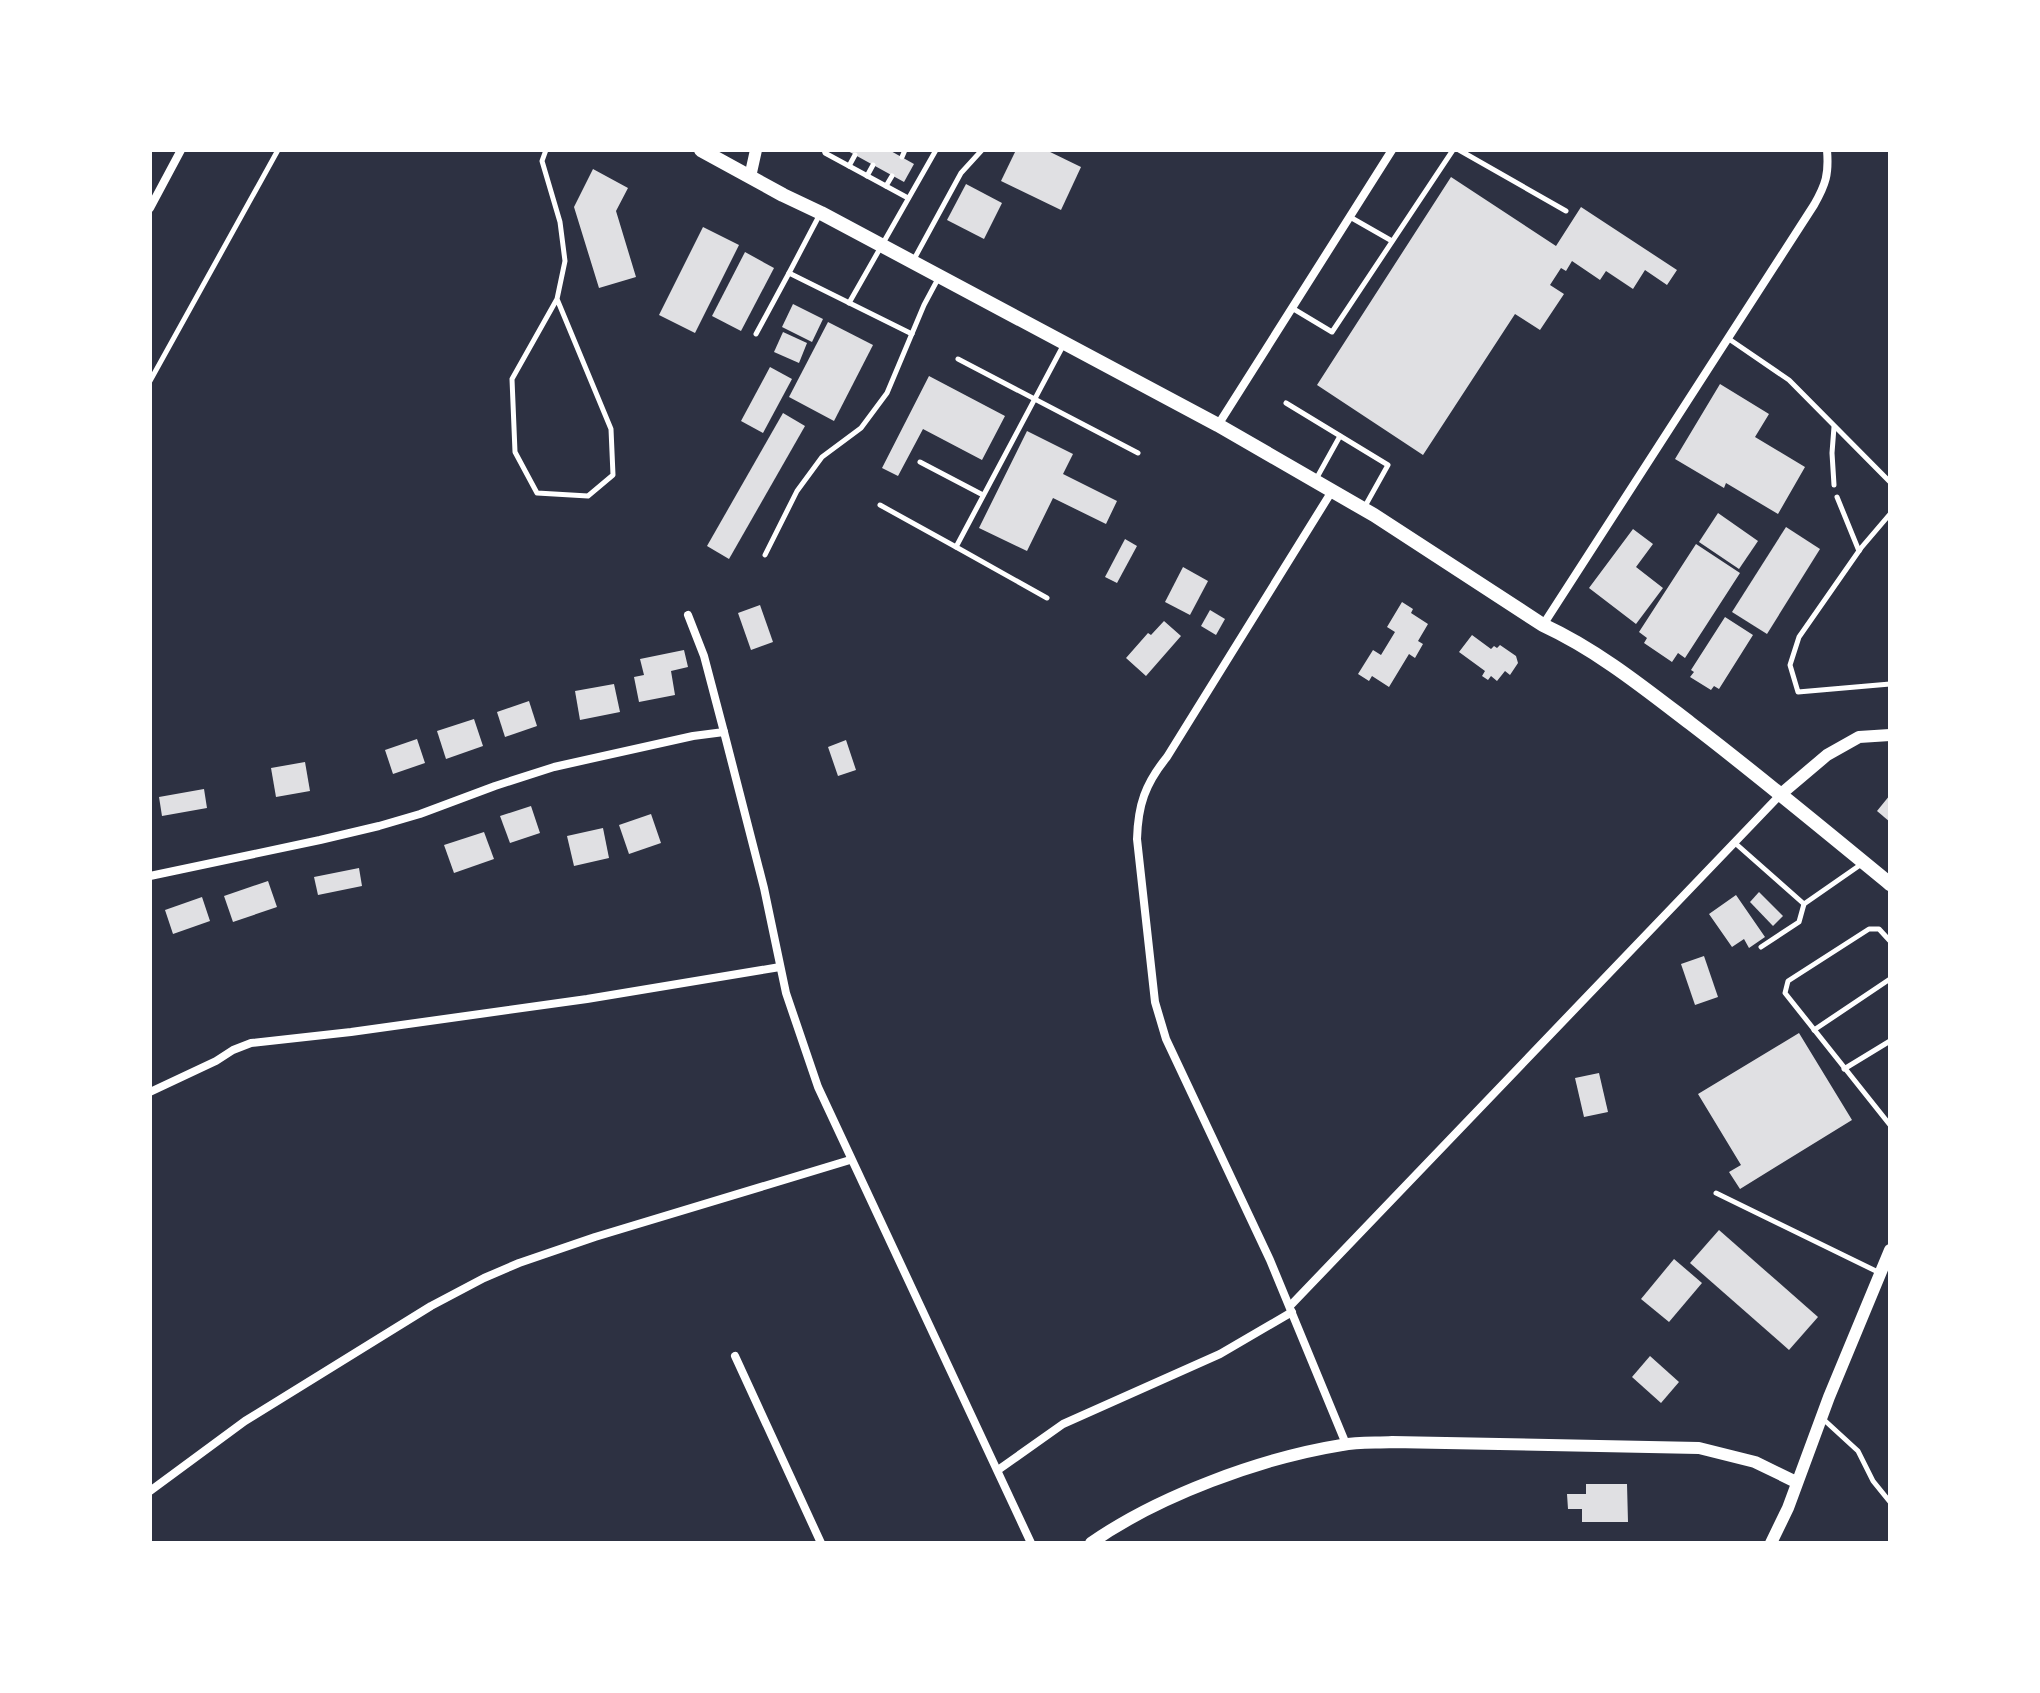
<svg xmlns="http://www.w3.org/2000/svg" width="2040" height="1693" viewBox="0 0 2040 1693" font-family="'Roboto Condensed',sans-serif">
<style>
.building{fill:#e0e0e3}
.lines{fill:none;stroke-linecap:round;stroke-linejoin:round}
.service{stroke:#fff;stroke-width:5}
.minor{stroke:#fff;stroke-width:8}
.tertiary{stroke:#fff;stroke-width:12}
.secondary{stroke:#fff;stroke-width:14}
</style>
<rect width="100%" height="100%" fill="#2d3142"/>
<g class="building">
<polygon points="846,150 889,150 914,164 904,182"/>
<polygon points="1016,150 1046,150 1081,167 1061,210 1001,181"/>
<polygon points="593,169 628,188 616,211 636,277 599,288 574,207"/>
<polygon points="1451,177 1556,246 1581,207 1677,270 1667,285 1645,270 1633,289 1606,271 1600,280 1572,261 1566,271 1561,268 1550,285 1564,294 1540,330 1515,314 1423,455 1317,385"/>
<polygon points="966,184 1002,203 984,239 947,220"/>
<polygon points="703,227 739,245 695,333 659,315"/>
<polygon points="745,252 774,268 741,331 712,316"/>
<polygon points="793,304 823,319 812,342 782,327"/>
<polygon points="828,322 873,345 834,421 789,397"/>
<polygon points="783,332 807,343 799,363 774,352"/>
<polygon points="770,367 792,379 763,433 741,421"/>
<polygon points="929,376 1005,416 982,460 923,429 898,476 882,468"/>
<polygon points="1720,384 1769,414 1755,437 1805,467 1778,514 1726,483 1724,488 1675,459"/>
<polygon points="783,413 805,426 729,559 707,546"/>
<polygon points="1027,431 1073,454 1063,474 1117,501 1106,524 1053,498 1027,551 979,528"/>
<polygon points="1718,513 1758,541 1739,569 1699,542"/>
<polygon points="1786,527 1820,549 1767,634 1732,612"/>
<polygon points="1633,529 1653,544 1636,567 1663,588 1636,624 1589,588"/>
<polygon points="1125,539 1137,546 1117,583 1105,577"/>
<polygon points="1696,544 1740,573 1685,658 1678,653 1672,662 1644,643 1647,638 1639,632"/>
<polygon points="1183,567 1208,581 1190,615 1165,602"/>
<polygon points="1402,602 1413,609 1411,613 1428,624 1418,641 1423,644 1415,658 1409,654 1389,687 1372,676 1369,681 1358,674 1373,650 1381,655 1395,632 1387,627"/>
<polygon points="760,605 773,642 751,650 738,613"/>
<polygon points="1210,610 1225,619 1216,635 1201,626"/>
<polygon points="1725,617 1753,635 1719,689 1714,686 1711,690 1690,677 1694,672 1691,670"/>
<polygon points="1164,621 1181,636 1146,676 1126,658 1148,633 1151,635"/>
<polygon points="1472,635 1491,649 1494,646 1497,648 1500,645 1516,656 1518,663 1510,675 1505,671 1497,681 1491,676 1488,680 1482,676 1485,671 1459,652"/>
<polygon points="684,650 688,667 671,671 675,695 639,702 634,677 644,675 640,659"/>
<polygon points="614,684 620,712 580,720 575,691"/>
<polygon points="529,701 537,726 505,737 497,712"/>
<polygon points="474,719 483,746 446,759 437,731"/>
<polygon points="417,739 425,763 393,774 385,750"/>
<polygon points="846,740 856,770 838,776 828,747"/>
<polygon points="305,762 310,791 276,797 271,768"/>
<polygon points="204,789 207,808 162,816 159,797"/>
<polygon points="1890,795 1890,822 1877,811"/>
<polygon points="531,806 540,833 510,843 500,816"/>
<polygon points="651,814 661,843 629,854 619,825"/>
<polygon points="603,828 609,858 574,866 567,836"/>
<polygon points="484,832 494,859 454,873 444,845"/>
<polygon points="359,868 362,886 318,895 314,877"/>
<polygon points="268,881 277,907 233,922 224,896"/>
<polygon points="1759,892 1783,916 1773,926 1750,902"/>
<polygon points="1736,895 1765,937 1749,948 1744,939 1732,947 1709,914"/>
<polygon points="202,897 210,921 173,934 165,910"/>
<polygon points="1704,956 1718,997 1695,1005 1681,964"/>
<polygon points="1799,1033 1852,1120 1740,1189 1729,1172 1741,1165 1698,1094"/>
<polygon points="1599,1073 1608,1112 1584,1117 1575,1078"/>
<polygon points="1719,1230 1818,1317 1789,1350 1690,1263"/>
<polygon points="1674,1259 1702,1283 1669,1322 1641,1299"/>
<polygon points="1650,1356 1679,1382 1661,1403 1632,1377"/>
<polygon points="1586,1484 1627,1484 1628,1522 1582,1522 1582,1509 1568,1509 1567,1494 1586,1494"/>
</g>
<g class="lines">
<g class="service">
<polyline points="546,150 542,161 560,222 565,261 557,299 512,379 515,452 537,493 588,496 613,475 611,429 557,299"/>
<polyline points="824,150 825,153 908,198"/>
<polyline points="1459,150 1566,211"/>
<polyline points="902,157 905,150"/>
<polyline points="849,166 855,155"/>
<polyline points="867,176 873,165"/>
<polyline points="886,186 892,176"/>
<polyline points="820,214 789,273 912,334"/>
<polyline points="1350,217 1392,241"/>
<polyline points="913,261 961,173 982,150"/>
<polyline points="849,303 936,150"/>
<polyline points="1292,308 1332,332 1453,150"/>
<polyline points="756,334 789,273"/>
<polyline points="1729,339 1789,380 1890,482"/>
<polyline points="958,359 1138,453"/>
<polyline points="150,381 278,150"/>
<polyline points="1286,403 1388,465 1364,508"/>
<polyline points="920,462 983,495"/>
<polyline points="1315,481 1340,436"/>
<polyline points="1834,485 1832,453 1834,427"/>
<polyline points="1837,497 1859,551"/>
<polyline points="880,505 956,547"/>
<polyline points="1890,514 1861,548 1799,637 1790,665 1798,692 1890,684"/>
<polyline points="765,555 797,491 822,457 861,428 887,393 924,305 939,277"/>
<polyline points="1047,598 956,547 1064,344"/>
<polyline points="1735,843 1804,904"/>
<polyline points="1890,941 1879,929 1869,929 1788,981 1785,993 1890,1125"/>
<polyline points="1761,947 1799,922 1804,904 1863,863"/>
<polyline points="1814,1030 1890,979"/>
<polyline points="1844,1069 1890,1041"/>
<polyline points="1716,1193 1880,1273"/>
<polyline points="1822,1418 1858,1451 1873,1481 1890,1502"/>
</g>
<g class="minor">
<polyline points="150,208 181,150"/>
<polyline points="1218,425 1392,150"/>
<path d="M1332,491l-165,266c-22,27 -29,48 -30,82l18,163 11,37 104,221 76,184"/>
<polyline points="688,615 704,656 724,732 764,888 786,993 818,1087 1031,1543"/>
<path d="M1543,625l271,-420c12,-21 15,-31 13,-55"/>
<polyline points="150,876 320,840 379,826 420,814 495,786 554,767 693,736 724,732"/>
<polyline points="150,1092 216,1061 233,1050 251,1043 351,1032 587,999 780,967"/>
<polyline points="1290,1306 1781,794"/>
<polyline points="735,1356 821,1543"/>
<polyline points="998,1470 1063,1424 1220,1354 1292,1312"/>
<polyline points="150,1491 245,1421 431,1306 484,1278 519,1263 595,1237 850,1160"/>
</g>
<g class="tertiary">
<polyline points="750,177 756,150"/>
<polyline points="1781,794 1827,755 1859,737 1890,735"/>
<path d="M1091,1543c67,-47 170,-85 251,-98 16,-3 33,-2 50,-3l307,6 56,14 41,20"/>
<polyline points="1771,1543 1788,1508 1829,1397 1890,1250"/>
</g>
<path class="secondary" d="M701,150l82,45 38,18 397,212 156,90 169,110c54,25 100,62 147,98 68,52 134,107 200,161"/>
</g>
<rect width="2040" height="1693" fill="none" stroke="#ffffff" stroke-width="304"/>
</svg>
